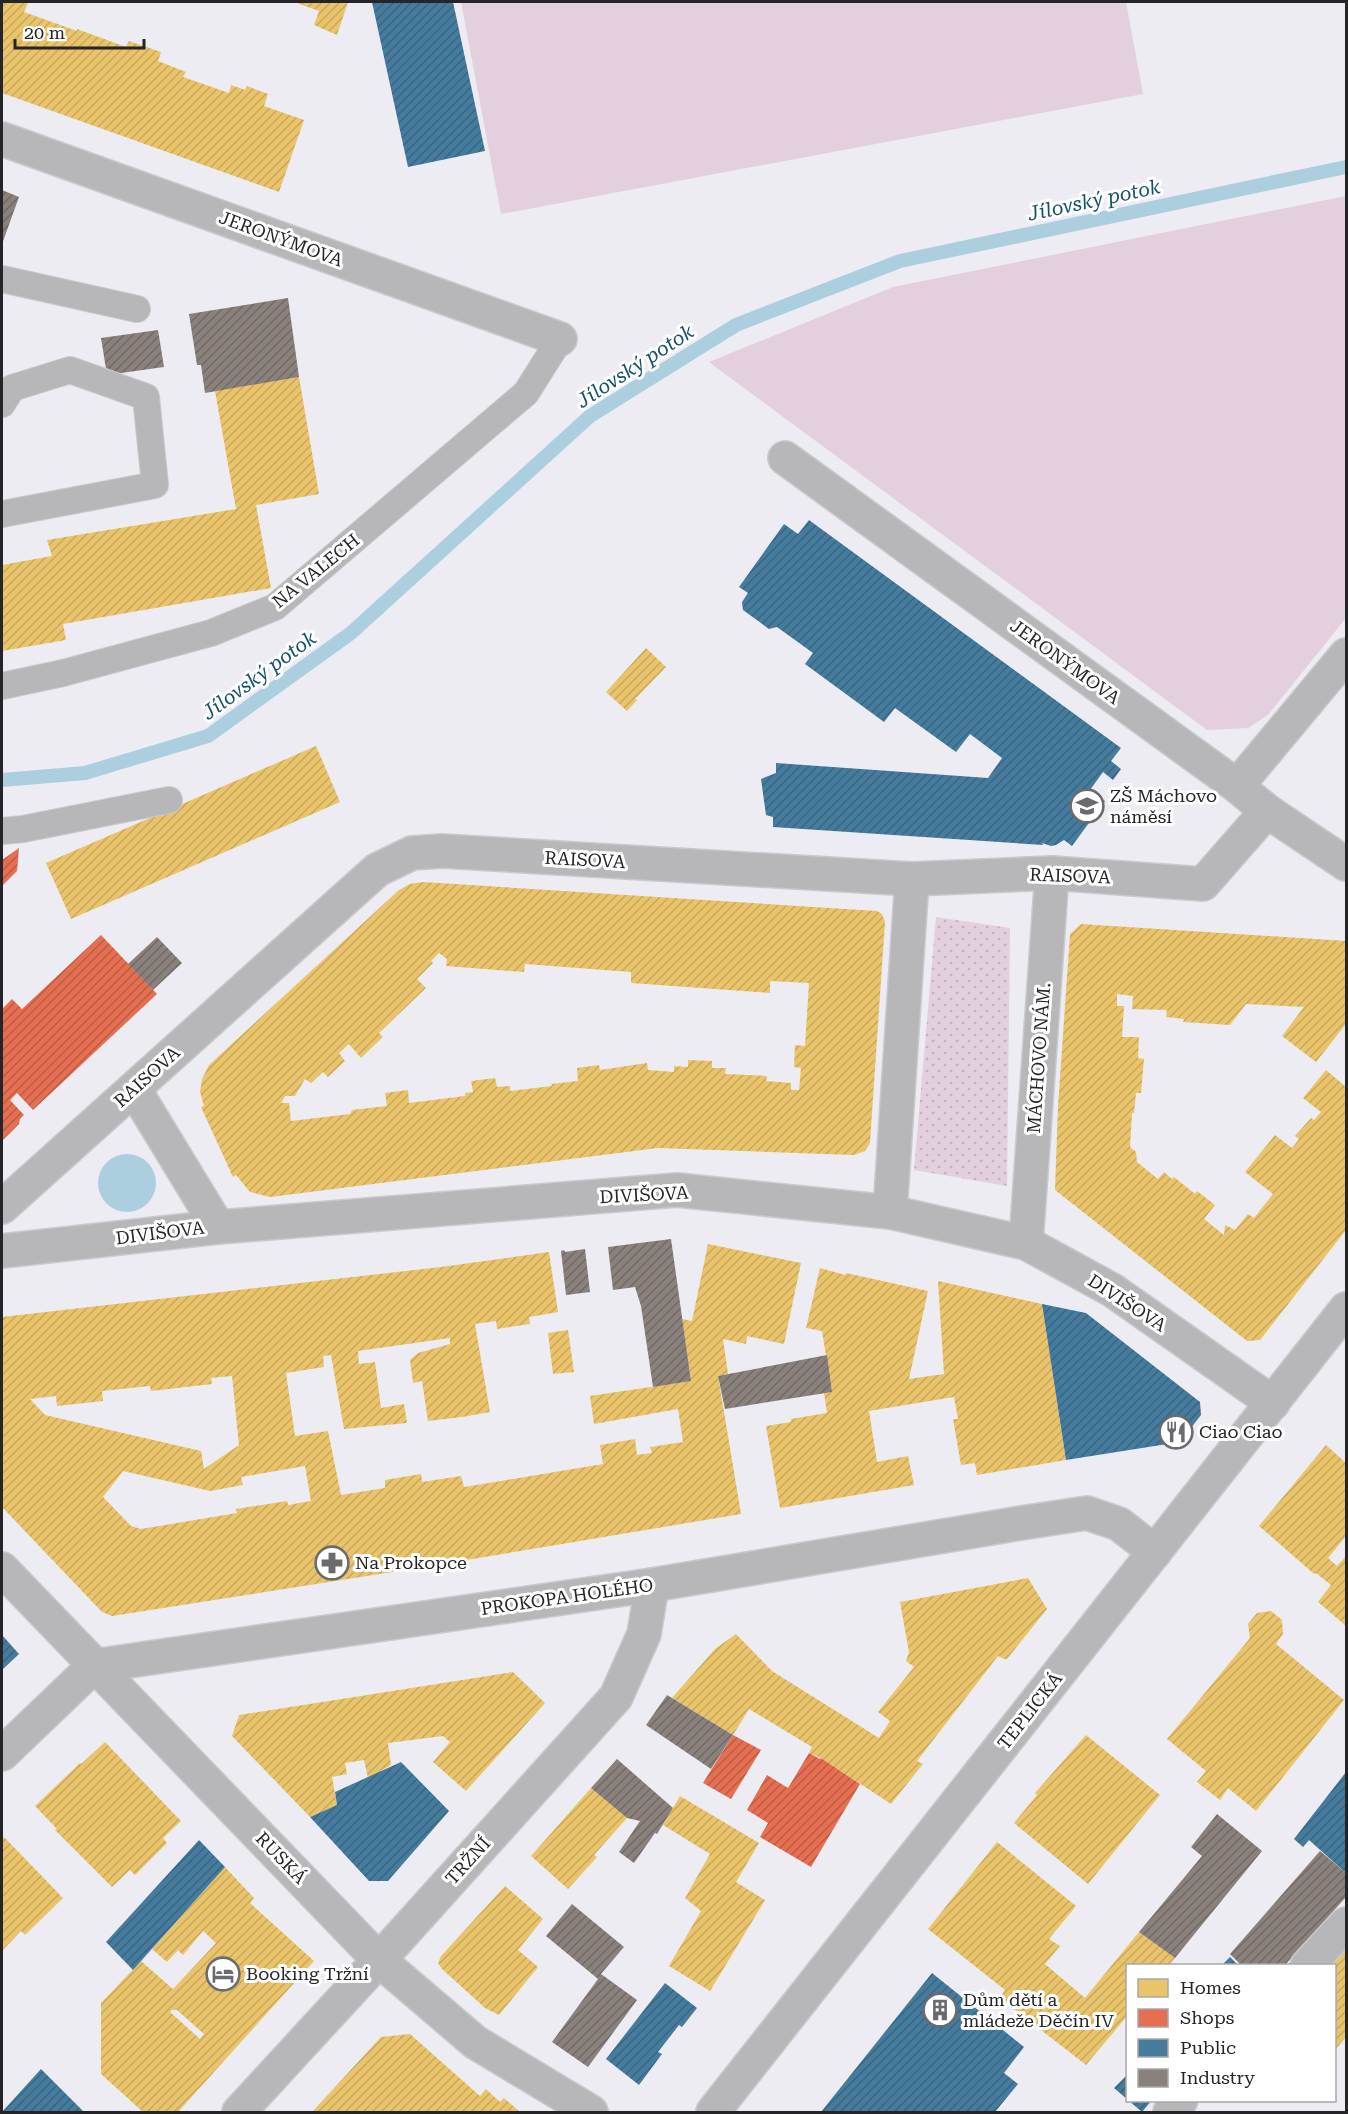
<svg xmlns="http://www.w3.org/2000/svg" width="1348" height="2114" viewBox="0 0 1348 2114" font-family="'Roboto Serif',serif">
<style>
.grass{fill:url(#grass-dots)}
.green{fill:#e3cfdd}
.water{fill:#accfe0}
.homes{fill:url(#homes-hatch);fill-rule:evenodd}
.shops{fill:url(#shops-hatch)}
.public{fill:url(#public-hatch)}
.industry{fill:url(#industry-hatch)}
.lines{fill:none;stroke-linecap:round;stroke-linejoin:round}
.stream{stroke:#accfe0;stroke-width:14}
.lane-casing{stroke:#cac9cd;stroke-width:28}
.street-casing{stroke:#cac9cd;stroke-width:36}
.lane{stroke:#b7b6b9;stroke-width:26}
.street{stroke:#b7b6b9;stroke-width:33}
.labels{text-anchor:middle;stroke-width:6;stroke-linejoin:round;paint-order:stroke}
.street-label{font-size:18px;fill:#252529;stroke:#fff}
.poi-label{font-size:18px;fill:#252529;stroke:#fff;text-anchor:start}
.water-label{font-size:20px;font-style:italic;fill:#12526b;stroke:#fff}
</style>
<defs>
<pattern id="grass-dots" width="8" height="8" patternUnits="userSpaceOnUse" patternTransform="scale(1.5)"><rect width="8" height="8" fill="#e3cfdd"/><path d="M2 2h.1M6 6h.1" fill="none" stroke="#c3b2be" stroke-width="1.8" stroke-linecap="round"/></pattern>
<pattern id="homes-hatch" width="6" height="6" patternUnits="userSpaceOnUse" patternTransform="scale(1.5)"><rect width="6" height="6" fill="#e9c46a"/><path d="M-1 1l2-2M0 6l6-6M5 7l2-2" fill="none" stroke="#c8a85c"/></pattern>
<pattern id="shops-hatch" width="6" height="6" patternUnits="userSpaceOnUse" patternTransform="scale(1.5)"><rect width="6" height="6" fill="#e76f51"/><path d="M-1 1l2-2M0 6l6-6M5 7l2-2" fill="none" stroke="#bb5b43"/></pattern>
<pattern id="public-hatch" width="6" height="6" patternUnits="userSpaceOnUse" patternTransform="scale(1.5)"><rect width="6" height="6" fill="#457b9d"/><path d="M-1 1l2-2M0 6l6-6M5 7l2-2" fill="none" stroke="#396580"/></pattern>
<pattern id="industry-hatch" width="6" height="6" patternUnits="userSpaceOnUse" patternTransform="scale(1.5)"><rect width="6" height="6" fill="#8a817c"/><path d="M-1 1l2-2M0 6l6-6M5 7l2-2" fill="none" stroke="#716966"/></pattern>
</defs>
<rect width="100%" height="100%" fill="#edecf2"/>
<polygon class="grass" points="936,917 1010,928 1007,1186 914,1170"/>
<g class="green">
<polygon points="461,2 1126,2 1143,94 501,214"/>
<polygon points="1346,196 1346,618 1268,715 1248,728 1207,730 709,362 893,287"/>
</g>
<circle class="water" cx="127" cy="1183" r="29"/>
<g class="homes">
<polygon points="2,2 25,2 28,3 24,12 77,31 77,29 126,47 129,41 161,52 158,61 186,72 183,77 229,93 231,85 245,90 247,86 268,94 264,106 304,120 279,192 2,93"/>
<polygon points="294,2 348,2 337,35 314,25 319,11"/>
<polygon points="299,377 319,494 256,505 271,588 63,624 66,640 2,651 2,565 52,556 47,540 236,509 215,391"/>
<polygon points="646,648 666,667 635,699 637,700 627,711 606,692"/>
<polygon points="316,746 340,802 71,919 46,863"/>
<path d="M423,882l454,29 5,3 3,8 -12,176 -3,45 -5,8 -11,4 -196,-7 -388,49 -20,-5 -14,-17 -3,2 -32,-70 3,-1 -4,-14 2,-13 7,-14 190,-175 11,-6zM439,953l8,6 -1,7 78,6 1,-8 106,8v11l139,10v-12l39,2 -4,63 -10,-1 -1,22 7,1 -2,22h-8v-7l-25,-2 1,-5 -42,-2 1,-6h-14v-7l-24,-1v7l-14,-1v6l-26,-2 -1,-7 -47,7 -1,-5 -22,3 1,13 -27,3 1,2 -42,5v-5l-13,1 -2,-9 -24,3 2,11 -8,1v3l-56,7 -1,-13 -23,3 2,13 -35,4 -2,4 -59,7 -2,-18h-8l4,-7h10l10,-17 6,4 12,-11 5,5 17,-16 -6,-8 10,-9 12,14 22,-21 -4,-4 47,-45 -9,-9 16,-16 -2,-2z"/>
<polygon points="1081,924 1346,941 1346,1024 1316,1062 1282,1036 1304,1007 1246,1004 1230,1025 1183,1022 1184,1019 1166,1017 1167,1010 1132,1009 1133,996 1117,994 1117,1006 1124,1006 1122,1037 1139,1037 1138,1058 1144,1059 1141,1093 1136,1093 1134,1113 1132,1113 1130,1147 1136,1152 1137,1162 1158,1179 1164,1172 1172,1179 1174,1177 1195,1194 1197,1191 1215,1205 1204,1219 1224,1235 1225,1225 1235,1230 1248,1214 1254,1218 1273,1194 1245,1172 1275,1135 1292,1148 1299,1139 1295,1136 1311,1118 1314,1120 1321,1112 1303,1098 1326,1070 1346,1087 1346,1230 1260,1340 1247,1341 1055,1190 1058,1107 1070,934"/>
<path d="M708,1244l93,19 -17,81 -37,-8 -1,8 -23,-5 5,35 -10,2 23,138 -298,50 -331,52 -10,-4 -100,-105v-190l439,-50 108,-15 9,60 -29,5 1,7 -33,5 -1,-8 -21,3 15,88 -28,5 -34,4 -6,-40 -9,2 -3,-23 8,-7 32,-9v-6l-92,13 1,13 16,-2 6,46 23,-4 3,19 -63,6 -13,-74 -8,1 1,11 -38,6 9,63 33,-5 13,64 44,-7v-8l36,-6 1,8 39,-6 3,11 139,-23 -3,-19 35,-6 2,16 15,-2 -2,-6 33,-5 -5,-33 -84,15 -4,-28 101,-15 -9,-62 10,2zM232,1376l7,69 -35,24 -3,-18 -156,-36 -15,-16 26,-3 1,10 46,-5 -1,-10 48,-5 1,5 61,-7 -1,-6zM305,1466l6,35 -23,4 -1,-4 -51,8 1,4 -96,16 -10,-3 -28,-29 20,-26 87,20 33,-6 -2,-8z"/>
<polygon points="820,1268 845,1275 846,1273 928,1291 909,1379 944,1374 938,1281 1042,1304 1066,1460 977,1475 975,1463 961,1465 953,1419 958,1419 954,1397 869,1411 877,1462 908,1456 914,1485 780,1508 766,1426 791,1422 791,1419 827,1413 824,1393 832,1392 822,1331 806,1328"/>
<polygon points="568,1330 574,1372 553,1374 548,1333"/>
<polygon points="1326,1445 1346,1463 1346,1536 1328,1558 1337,1566 1346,1556 1346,1626 1318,1602 1331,1585 1316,1573 1314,1574 1259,1526"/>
<polygon points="1028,1578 1047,1609 1007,1659 1004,1659 998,1656 917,1761 923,1764 891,1804 821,1758 809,1753 812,1747 749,1709 733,1735 672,1698 715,1649 736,1634 772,1671 879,1738 890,1721 878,1712 914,1667 906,1661 909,1652 900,1602"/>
<polygon points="1271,1611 1282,1620 1283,1634 1276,1644 1344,1700 1256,1811 1228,1788 1220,1800 1197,1782 1206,1771 1167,1739 1250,1638 1248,1624 1257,1613"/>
<polygon points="513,1672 545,1703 466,1791 433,1762 450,1742 443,1736 388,1743 391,1765 368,1778 364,1760 345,1763 347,1774 332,1777 337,1805 310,1817 232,1736 239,1715"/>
<polygon points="1086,1735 1160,1795 1088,1884 1014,1823 1037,1795 1035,1793"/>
<polygon points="105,1742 181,1821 163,1838 167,1843 135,1875 130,1870 112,1887 55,1830 57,1829 35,1806 80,1763 81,1764"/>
<polygon points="591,1788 627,1818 594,1855 597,1857 568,1889 531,1856"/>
<polygon points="680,1796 759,1843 736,1882 765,1900 710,1991 669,1966 701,1911 685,1898 710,1854 663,1825"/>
<polygon points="4,1837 63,1898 25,1935 21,1931 2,1951 2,1840"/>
<polygon points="997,1842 1076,1906 1049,1939 1060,1946 1045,1964 1085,1998 1139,1932 1175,1958 1169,1965 1128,1966 1128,2015 1086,2065 1000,1998 1005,1990 928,1929"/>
<path d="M225,1867l29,31 -4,5 64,58 -136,151h-35l-42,-38v-71l40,-42 32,28 43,-46 -13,-12 -20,24 -5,-5 -11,12 -15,-13zM172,2010h5l27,24 -4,5 -30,-27z"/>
<polygon points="505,1886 543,1919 518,1950 538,1967 499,2015 485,2008 442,1969 438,1963 441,1956"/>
<polygon points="1346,1945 1346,2037 1335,2050 1335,1965 1328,1965"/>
<polygon points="410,2034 480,2096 486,2089 500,2102 504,2098 520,2112 312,2112 381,2037"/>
</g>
<g class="shops">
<polygon points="19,848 17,871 2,886 2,860"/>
<polygon points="101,935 157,994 33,1110 17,1093 10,1100 24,1115 20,1119 19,1124 2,1141 2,1009 12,999 22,1009"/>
<polygon points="733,1735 761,1750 731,1799 703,1783"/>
<polygon points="809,1753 820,1759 821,1758 860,1784 811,1867 760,1837 768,1823 747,1810 767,1775 788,1788"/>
</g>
<g class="public">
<polygon points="372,2 453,2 485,151 408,167"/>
<polygon points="809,520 1121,748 1111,761 1121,769 1113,780 1103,772 1090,790 1105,801 1072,846 1064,840 1056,845 1051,846 1042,843 1043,845 773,827 773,817 766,815 761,779 776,773 776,763 988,778 1002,758 970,734 956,752 895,708 884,722 805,664 813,653 777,627 769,629 743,610 742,602 748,593 739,587 784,524 798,534"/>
<polygon points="1042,1304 1086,1313 1200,1402 1201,1415 1180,1442 1066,1460"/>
<polygon points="2,1635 19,1654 2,1670"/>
<polygon points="401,1762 449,1811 388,1881 369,1881 310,1817 337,1805 335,1792"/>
<polygon points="1346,1772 1346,1873 1309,1840 1303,1847 1294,1839"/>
<polygon points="199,1840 225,1867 133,1970 106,1942"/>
<polygon points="1230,1957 1239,1966 1221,1966"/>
<polygon points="932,1973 1024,2047 1004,2073 1018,2084 995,2112 821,2112"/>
<polygon points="665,1983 697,2008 682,2027 679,2025 658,2052 662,2054 639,2085 606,2059"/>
<polygon points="41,2069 84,2112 2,2112"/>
<polygon points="1128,2074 1128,2100 1114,2088"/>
<polygon points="1128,2100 1152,2100 1142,2112"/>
</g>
<g class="industry">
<polygon points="2,190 19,197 2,244"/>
<polygon points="288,298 299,377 205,393 201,365 197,365 189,314"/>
<polygon points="158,330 164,367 107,375 101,338"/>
<polygon points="157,937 182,963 153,990 128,964"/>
<polygon points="671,1239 691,1381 653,1387 641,1306 635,1287 613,1290 608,1247"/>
<polygon points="585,1249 590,1292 566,1295 561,1251 564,1250 565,1252"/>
<polygon points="827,1355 832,1392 725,1409 718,1376"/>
<polygon points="667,1695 733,1735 711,1769 646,1725"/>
<polygon points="617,1759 673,1808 657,1834 655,1833 634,1863 619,1852 640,1821 627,1818 591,1788"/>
<polygon points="1217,1814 1262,1851 1175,1958 1139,1932 1202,1856 1191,1847"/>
<polygon points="1320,1851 1346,1873 1346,1897 1285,1965 1241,1965 1230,1954"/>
<polygon points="572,1904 624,1947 601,1974 637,2000 588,2067 552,2042 598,1979 546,1936"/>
</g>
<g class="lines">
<polyline class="stream" points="2,780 85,773 208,736 351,633 590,416 736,325 900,261 1346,167"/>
<defs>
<g id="lane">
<polyline points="2,279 137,309"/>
<polyline points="2,404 12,388 70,370 146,397 155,485 2,514"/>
<polyline points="2,686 63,673 211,633 275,607 526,393 560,339"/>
<polyline points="2,831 23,829 169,800"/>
</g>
<g id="street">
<polyline points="2,139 560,339"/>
<polyline points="785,458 1237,786 1267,811 1346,864"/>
<polyline points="1237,786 1346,655"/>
<polyline points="134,1089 218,1227"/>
<polyline points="2,1207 377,870 412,853 442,851 912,879 1052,873 1203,884 1267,811"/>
<polyline points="890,1212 912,879"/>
<polyline points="1026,1243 1052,873"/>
<polyline points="2,1251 218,1227 677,1190 890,1212 1026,1243 1112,1290 1273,1403"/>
<polyline points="2,1569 379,1960 475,2042 591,2112"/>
<polyline points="2,1754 94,1666 652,1585 1021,1523 1087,1513 1119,1524 1155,1552"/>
<polyline points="1307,1966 1346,1924"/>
<polyline points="239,2112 379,1960 616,1697 644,1634 652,1585"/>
<polyline points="713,2112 1346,1309"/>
<polyline points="1170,2112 1181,2100"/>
</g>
</defs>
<use href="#lane" class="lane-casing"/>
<use href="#street" class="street-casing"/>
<use href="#lane" class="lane"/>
<use href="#street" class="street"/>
</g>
<defs>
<symbol id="school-ring" viewBox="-11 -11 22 22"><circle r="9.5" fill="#fff" stroke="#6b6b6f" stroke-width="1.5"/><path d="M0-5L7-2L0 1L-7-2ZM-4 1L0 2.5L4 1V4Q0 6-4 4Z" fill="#6b6b6f"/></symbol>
<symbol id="restaurant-ring" viewBox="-11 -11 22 22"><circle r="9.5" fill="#fff" stroke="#6b6b6f" stroke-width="1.5"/><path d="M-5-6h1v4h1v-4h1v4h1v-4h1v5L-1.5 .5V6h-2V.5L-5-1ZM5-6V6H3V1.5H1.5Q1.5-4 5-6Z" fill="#6b6b6f"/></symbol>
<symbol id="pharmacy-ring" viewBox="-11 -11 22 22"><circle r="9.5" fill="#fff" stroke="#6b6b6f" stroke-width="1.5"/><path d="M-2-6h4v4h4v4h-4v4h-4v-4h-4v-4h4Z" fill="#6b6b6f"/></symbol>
<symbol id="hotel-ring" viewBox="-11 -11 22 22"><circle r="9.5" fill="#fff" stroke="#6b6b6f" stroke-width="1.5"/><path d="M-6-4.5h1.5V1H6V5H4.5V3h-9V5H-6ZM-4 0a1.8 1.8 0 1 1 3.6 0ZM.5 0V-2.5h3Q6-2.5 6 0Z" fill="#6b6b6f"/></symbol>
<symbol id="building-ring" viewBox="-11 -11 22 22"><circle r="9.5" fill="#fff" stroke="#6b6b6f" stroke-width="1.5"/><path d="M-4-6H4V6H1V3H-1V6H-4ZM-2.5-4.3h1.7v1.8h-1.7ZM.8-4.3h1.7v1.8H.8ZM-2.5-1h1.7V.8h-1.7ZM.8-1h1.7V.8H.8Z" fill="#6b6b6f"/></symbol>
</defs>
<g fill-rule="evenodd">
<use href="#school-ring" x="1068" y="787" width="38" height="38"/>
<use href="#restaurant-ring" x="1157" y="1413" width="38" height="38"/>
<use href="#pharmacy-ring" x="313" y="1544" width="38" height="38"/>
<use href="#hotel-ring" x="204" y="1955" width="38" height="38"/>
<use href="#building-ring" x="921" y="1991" width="38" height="38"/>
</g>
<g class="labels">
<g class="street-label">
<text transform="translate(281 239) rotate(20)" y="6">JERONÝMOVA</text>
<text transform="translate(316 571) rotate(-39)" y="6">NA VALECH</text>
<text transform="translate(1065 662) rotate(36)" y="6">JERONÝMOVA</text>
<text transform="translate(585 860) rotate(3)" y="6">RAISOVA</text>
<text transform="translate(1070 876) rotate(2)" y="6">RAISOVA</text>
<text transform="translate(1039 1058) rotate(-86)" y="6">MÁCHOVO NÁM.</text>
<text transform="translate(147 1077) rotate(-42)" y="6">RAISOVA</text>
<text transform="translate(644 1195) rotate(-3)" y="6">DIVIŠOVA</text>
<text transform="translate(160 1233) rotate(-7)" y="6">DIVIŠOVA</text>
<text transform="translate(1127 1303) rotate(33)" y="6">DIVIŠOVA</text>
<text transform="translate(567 1597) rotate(-8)" y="6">PROKOPA HOLÉHO</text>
<text transform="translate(1030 1711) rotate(-52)" y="6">TEPLICKÁ</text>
<text transform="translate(281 1858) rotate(46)" y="6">RUSKÁ</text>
<text transform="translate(468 1861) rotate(-48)" y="6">TRŽNÍ</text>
</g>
<g class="poi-label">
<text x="1110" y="802">ZŠ Máchovo<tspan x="1110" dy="21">náměsí</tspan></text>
<text x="1199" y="1438">Ciao Ciao</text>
<text x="355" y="1569">Na Prokopce</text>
<text x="246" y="1980">Booking Tržní</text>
<text x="963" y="2006">Dům dětí a<tspan x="963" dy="21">mládeže Děčín IV</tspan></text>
</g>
<g class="water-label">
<text transform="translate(1094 200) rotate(-12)" y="7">Jílovský potok</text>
<text transform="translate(635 366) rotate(-33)" y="7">Jílovský potok</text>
<text transform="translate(259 675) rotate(-36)" y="7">Jílovský potok</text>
</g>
</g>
<rect width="1348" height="2114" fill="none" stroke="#252529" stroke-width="6"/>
<rect x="1126" y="1964" width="210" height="138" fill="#ffffff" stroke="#a8a8a9" stroke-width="1.5"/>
<rect x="1138" y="1979" width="30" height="18" fill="#e9c46a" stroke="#a8a8a9" stroke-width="1.5"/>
<text x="1180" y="1994" font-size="18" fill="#252529">Homes</text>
<rect x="1138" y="2009" width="30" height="18" fill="#e76f51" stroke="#a8a8a9" stroke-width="1.5"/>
<text x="1180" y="2024" font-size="18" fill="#252529">Shops</text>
<rect x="1138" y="2039" width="30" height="18" fill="#457b9d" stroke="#a8a8a9" stroke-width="1.5"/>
<text x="1180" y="2054" font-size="18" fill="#252529">Public</text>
<rect x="1138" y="2069" width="30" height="18" fill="#8a817c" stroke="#a8a8a9" stroke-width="1.5"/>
<text x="1180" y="2084" font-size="18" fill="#252529">Industry</text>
<path d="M15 39v9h129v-9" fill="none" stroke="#252529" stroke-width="3"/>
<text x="24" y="39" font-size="18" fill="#252529" stroke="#ffffff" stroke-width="4.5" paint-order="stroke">20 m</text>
</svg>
